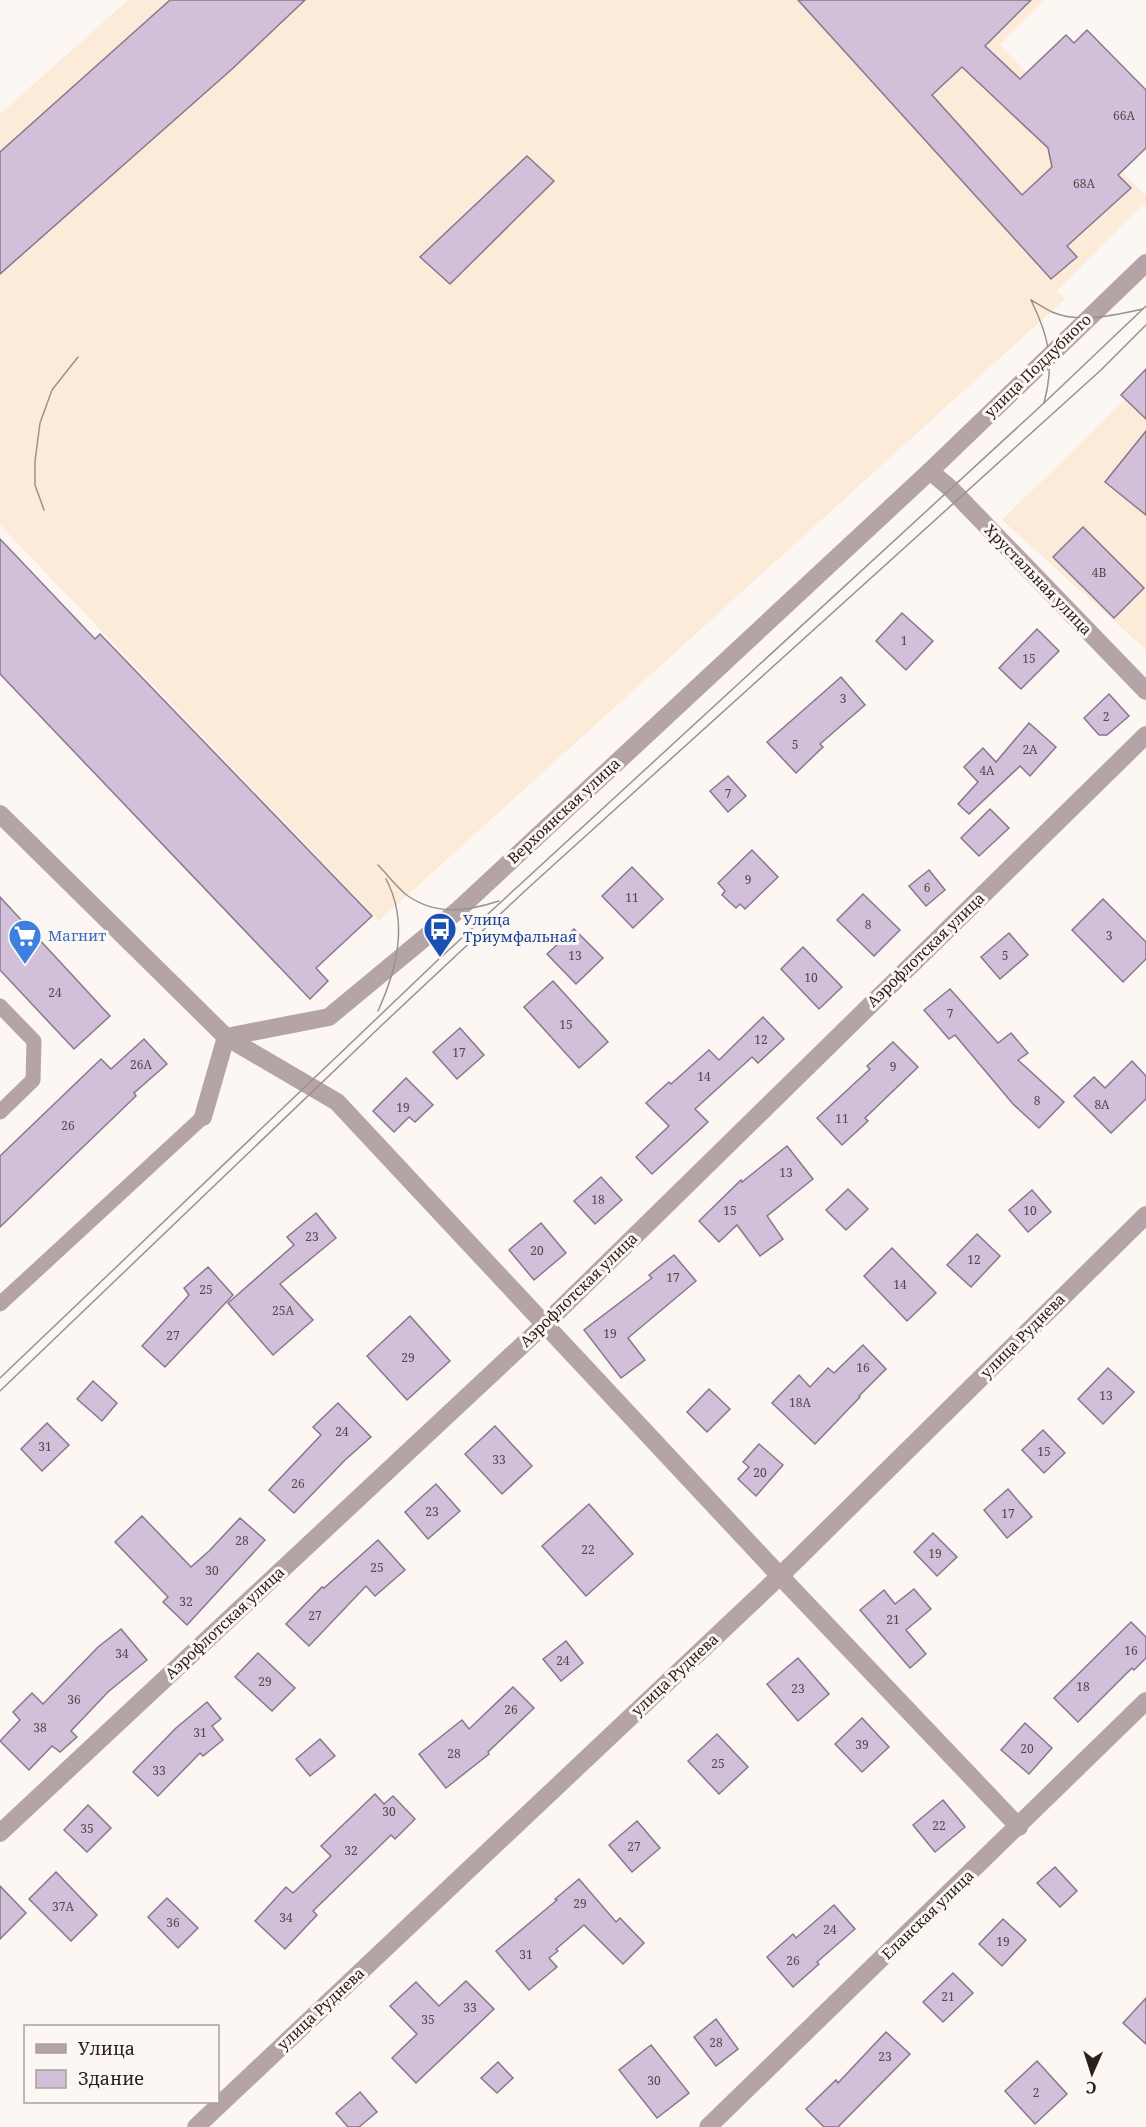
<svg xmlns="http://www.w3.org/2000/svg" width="1146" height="2127" viewBox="0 0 1146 2127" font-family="'Noto Serif',serif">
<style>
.built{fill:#fcebd9}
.building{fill:#d2bfd9;stroke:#88778e;stroke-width:1.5;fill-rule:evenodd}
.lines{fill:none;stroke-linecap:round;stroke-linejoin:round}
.lane{stroke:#b4a4a6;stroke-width:15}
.street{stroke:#b4a4a6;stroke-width:18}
.tram{stroke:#99938d;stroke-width:1.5}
.labels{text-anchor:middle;stroke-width:6;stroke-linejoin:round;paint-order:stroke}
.number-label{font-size:12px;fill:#534849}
.street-label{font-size:15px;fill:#292119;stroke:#fcf7f3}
.transit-label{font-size:15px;fill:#164399;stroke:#fcf7f3;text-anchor:start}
.shop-label{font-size:15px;fill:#366cbe;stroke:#fcf7f3;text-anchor:start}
</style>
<rect width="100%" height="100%" fill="#fcf7f3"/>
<g class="built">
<polygon points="128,0 1045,0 1000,45 1146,196 1146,201 1057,291 1065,299 379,921 0,525 0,114"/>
<polygon points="1146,379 1146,650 1002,520"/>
</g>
<g class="building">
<polygon points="170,0 305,0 231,70 0,274 0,152"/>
<path d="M798,0h233l-46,46 35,33 46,-44 8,8 13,-13 59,60v58l-28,27 13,13 -64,58 10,11 -26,22zM962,67l86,81 4,19 -30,28 -90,-100z"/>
<polygon points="527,156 554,181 450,284 420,257"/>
<polygon points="1146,369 1146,419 1121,395"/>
<polygon points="1146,431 1146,515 1105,482"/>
<polygon points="1083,527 1144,588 1114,618 1053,557"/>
<polygon points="0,539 95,639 100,634 372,916 316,968 328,981 310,999 0,674"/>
<polygon points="902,613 933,641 906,670 876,641"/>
<polygon points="1037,629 1059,651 1021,689 999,668"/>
<polygon points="841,677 865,705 820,744 823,747 796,773 767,742"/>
<polygon points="1109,694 1129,716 1107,735 1099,735 1084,718"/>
<polygon points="1029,723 1056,747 1030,776 1020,766 969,814 958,804 978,782 964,767 983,748 996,762"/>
<polygon points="728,776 746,796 728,812 710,791"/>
<polygon points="990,809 1009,828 979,856 961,838"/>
<polygon points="752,850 778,877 745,909 740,904 736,908 722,895 725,891 718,883"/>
<polygon points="632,867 663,899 633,928 602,896"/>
<polygon points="929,870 945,890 926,906 909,886"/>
<polygon points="863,894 900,930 874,956 837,920"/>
<polygon points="0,897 110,1016 74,1049 0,970"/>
<polygon points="1103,899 1146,942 1146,959 1123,982 1072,930"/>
<polygon points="574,929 603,958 576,984 547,954"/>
<polygon points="1009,933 1028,955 1000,979 981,957"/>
<polygon points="803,947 842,987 819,1009 781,969"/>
<polygon points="553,981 608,1042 579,1068 524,1007"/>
<polygon points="950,989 998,1043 1011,1033 1028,1053 1018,1060 1064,1102 1039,1128 1013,1104 955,1035 949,1039 924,1010"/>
<polygon points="763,1017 784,1039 758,1063 752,1057 695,1109 708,1122 652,1174 636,1157 669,1126 646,1103 669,1082 671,1084 709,1050 719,1060"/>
<polygon points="460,1028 484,1055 457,1079 433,1052"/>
<polygon points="144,1039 167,1064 134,1093 136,1096 0,1227 0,1156 101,1059 111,1069"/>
<polygon points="893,1042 918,1067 865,1118 868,1121 842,1145 817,1118 870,1069 867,1066"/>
<polygon points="1132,1061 1146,1076 1146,1099 1111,1133 1074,1096 1094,1077 1105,1088"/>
<polygon points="406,1078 433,1105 415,1122 409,1117 394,1132 373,1111"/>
<polygon points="787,1146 813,1179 767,1216 783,1239 760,1256 737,1225 719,1242 699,1221 741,1180 742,1182"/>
<polygon points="601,1177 622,1200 595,1224 574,1201"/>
<polygon points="848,1189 868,1209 846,1230 826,1210"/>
<polygon points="1032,1190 1051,1212 1028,1232 1009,1210"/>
<polygon points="316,1213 336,1238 280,1284 313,1320 273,1355 228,1303 294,1245 287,1237"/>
<polygon points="541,1223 566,1253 534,1280 509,1250"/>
<polygon points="977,1234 1000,1256 971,1287 947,1265"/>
<polygon points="892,1248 936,1293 907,1321 864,1276"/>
<polygon points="674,1255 696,1281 628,1338 645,1360 621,1378 584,1330 652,1278 649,1275"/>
<polygon points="208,1267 233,1295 165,1367 142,1346 189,1295 184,1288"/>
<polygon points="410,1316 450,1361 407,1400 367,1356"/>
<polygon points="863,1345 886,1369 859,1396 860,1397 815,1444 772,1403 799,1375 810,1387 828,1368 834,1373"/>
<polygon points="1108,1368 1134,1392 1103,1424 1078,1399"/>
<polygon points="93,1381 117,1403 102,1421 77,1399"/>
<polygon points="709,1389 730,1409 707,1432 687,1412"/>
<polygon points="338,1403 371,1437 345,1460 294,1513 269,1490 321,1435 313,1427"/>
<polygon points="47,1423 69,1445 42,1471 21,1449"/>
<polygon points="495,1426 532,1466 502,1494 465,1454"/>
<polygon points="1043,1430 1065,1453 1044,1473 1022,1450"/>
<polygon points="759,1444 783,1465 756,1496 738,1479 749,1467 743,1462"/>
<polygon points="436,1484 460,1511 428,1539 405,1512"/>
<polygon points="1008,1489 1032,1517 1007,1538 984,1510"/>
<polygon points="589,1504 633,1554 586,1596 542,1546"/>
<polygon points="142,1516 191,1567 209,1551 240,1518 265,1540 187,1625 163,1602 168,1597 115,1542"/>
<polygon points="933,1533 957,1557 937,1576 914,1552"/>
<polygon points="378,1540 405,1570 375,1596 366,1586 309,1646 286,1624 322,1587 324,1588"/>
<polygon points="914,1589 931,1609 906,1630 926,1654 910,1668 860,1610 884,1590 895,1604"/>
<polygon points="1131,1622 1146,1637 1146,1658 1134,1670 1132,1668 1078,1722 1054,1698"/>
<polygon points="121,1629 147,1660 108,1692 71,1731 77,1737 60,1752 52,1746 29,1770 0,1741 20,1720 13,1712 32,1693 43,1704 98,1647"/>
<polygon points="566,1641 583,1663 561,1681 543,1659"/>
<polygon points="258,1653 295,1688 272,1711 235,1677"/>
<polygon points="798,1658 829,1694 798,1721 767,1684"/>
<polygon points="513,1687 534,1708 488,1752 489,1754 446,1788 419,1754 462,1720 469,1729"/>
<polygon points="207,1702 221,1719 212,1726 223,1740 203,1756 200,1753 158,1796 133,1772 176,1728"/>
<polygon points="862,1718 889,1747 862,1772 835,1744"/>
<polygon points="1025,1723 1052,1748 1029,1774 1001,1750"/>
<polygon points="717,1734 748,1767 719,1794 688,1761"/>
<polygon points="320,1739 335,1756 310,1776 296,1759"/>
<polygon points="375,1794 384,1804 393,1796 415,1819 395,1839 391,1835 313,1911 317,1915 285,1949 255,1921 286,1887 293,1893 331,1856 321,1846"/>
<polygon points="943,1800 965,1827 935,1852 913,1825"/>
<polygon points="88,1805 111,1828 87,1852 64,1830"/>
<polygon points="637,1821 660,1848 632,1872 609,1845"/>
<polygon points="1055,1867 1077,1891 1060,1907 1037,1883"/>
<polygon points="56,1872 97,1915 71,1941 29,1899"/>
<polygon points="579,1879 616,1922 620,1918 644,1943 623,1964 584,1925 556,1949 558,1951 549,1958 557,1967 529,1990 496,1951 557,1900 555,1899"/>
<polygon points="0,1886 26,1913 0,1939"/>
<polygon points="167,1898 198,1928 178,1948 148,1917"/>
<polygon points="834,1905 855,1929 817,1962 819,1964 793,1987 767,1957 793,1934 796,1938"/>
<polygon points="1003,1919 1026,1940 1002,1966 979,1944"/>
<polygon points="953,1973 973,1993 943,2022 923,2002"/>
<polygon points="466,1981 494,2009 416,2083 392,2058 417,2034 390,2006 416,1982 439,2006"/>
<polygon points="1146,1998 1146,2044 1123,2023"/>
<polygon points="716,2019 738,2049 716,2066 694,2037"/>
<polygon points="886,2032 910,2054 838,2127 824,2127 806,2109 836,2080 838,2083"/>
<polygon points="651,2045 689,2093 657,2118 619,2070"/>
<polygon points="1037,2061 1067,2094 1035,2124 1005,2091"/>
<polygon points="498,2062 513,2078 497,2093 481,2078"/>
<polygon points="360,2092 377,2112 359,2127 348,2127 336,2113"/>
</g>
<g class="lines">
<g class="lane">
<polyline points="0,1006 34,1041 33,1080 0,1112"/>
<polyline points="0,1304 203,1117"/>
</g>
<g class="street">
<polyline points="930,471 951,489 1146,691"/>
<polyline points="0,814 226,1037 337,1102 780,1576 1019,1827"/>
<polyline points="203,1117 226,1037 329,1017 457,911 930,471 1146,263"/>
<polyline points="0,1833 545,1324 1146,735"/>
<polyline points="196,2127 780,1576 1146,1215"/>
<polyline points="708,2127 1146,1701"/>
</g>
<g class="tram">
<path d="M1031,300c18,37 24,62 13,103"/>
<path d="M1031,300c7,4 14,9 21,12 28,12 63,3 91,-3"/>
<polyline points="44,510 35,485 35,461 40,423 52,390 78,357"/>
<path d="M378,865c10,10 19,23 30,31 29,20 60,15 91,5"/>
<path d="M378,1011c19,-42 31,-89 8,-132"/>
<polyline points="0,1378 440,958 1044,403 1146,306"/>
<polyline points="0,1391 383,1024 527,889 1101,370 1146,325"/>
</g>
</g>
<defs>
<symbol id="bus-pin" viewBox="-11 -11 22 30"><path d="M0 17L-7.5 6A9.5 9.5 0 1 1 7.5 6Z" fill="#1a4fb4" stroke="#fcf7f3"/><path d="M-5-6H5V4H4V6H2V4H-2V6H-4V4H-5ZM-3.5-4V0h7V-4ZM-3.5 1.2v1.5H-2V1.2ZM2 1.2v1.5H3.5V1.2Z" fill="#fff"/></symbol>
<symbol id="supermarket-pin" viewBox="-11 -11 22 30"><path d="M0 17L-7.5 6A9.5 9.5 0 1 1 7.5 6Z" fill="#3f7fe0" stroke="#fcf7f3"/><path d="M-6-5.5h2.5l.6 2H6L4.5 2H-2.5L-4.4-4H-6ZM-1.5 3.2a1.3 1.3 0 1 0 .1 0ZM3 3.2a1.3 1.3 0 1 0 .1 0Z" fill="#fff"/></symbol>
</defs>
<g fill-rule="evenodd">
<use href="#bus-pin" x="421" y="910" width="38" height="52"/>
<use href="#supermarket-pin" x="6" y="917" width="38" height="52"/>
</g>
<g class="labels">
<g class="number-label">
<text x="1124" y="120">66А</text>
<text x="1084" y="188">68А</text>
<text x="1099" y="577">4В</text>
<text x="904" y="645">1</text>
<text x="1029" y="663">15</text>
<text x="843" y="703">3</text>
<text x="1106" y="721">2</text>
<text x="795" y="749">5</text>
<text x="1030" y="754">2А</text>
<text x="987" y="775">4А</text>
<text x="728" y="798">7</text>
<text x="748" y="884">9</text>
<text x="927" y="892">6</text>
<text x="632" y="902">11</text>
<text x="868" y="929">8</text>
<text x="1109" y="940">3</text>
<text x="575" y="960">13</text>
<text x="1005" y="960">5</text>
<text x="811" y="982">10</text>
<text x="55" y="997">24</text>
<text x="950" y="1018">7</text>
<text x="566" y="1029">15</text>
<text x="761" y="1044">12</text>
<text x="459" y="1057">17</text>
<text x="141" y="1069">26А</text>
<text x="893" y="1071">9</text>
<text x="704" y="1081">14</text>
<text x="1037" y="1105">8</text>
<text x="1102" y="1109">8А</text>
<text x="403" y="1112">19</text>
<text x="842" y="1123">11</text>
<text x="68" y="1130">26</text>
<text x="786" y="1177">13</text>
<text x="598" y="1204">18</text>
<text x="730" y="1215">15</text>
<text x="1030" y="1215">10</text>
<text x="312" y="1241">23</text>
<text x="537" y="1255">20</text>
<text x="974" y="1264">12</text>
<text x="673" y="1282">17</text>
<text x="900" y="1289">14</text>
<text x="206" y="1294">25</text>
<text x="283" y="1315">25А</text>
<text x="610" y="1338">19</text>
<text x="173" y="1340">27</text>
<text x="408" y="1362">29</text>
<text x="863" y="1372">16</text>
<text x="1106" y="1400">13</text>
<text x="800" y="1407">18А</text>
<text x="342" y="1436">24</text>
<text x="45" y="1451">31</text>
<text x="1044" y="1456">15</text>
<text x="499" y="1464">33</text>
<text x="760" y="1477">20</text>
<text x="298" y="1488">26</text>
<text x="432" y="1516">23</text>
<text x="1008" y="1518">17</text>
<text x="242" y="1545">28</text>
<text x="588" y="1554">22</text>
<text x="935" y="1558">19</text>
<text x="377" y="1572">25</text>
<text x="212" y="1575">30</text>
<text x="186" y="1606">32</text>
<text x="315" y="1620">27</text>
<text x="893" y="1624">21</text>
<text x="1131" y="1655">16</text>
<text x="122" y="1658">34</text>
<text x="563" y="1665">24</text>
<text x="265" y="1686">29</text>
<text x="1083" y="1691">18</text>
<text x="798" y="1693">23</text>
<text x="74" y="1704">36</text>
<text x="511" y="1714">26</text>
<text x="40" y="1732">38</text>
<text x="200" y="1737">31</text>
<text x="862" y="1749">39</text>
<text x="1027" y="1753">20</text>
<text x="454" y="1758">28</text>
<text x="718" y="1768">25</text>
<text x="159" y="1775">33</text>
<text x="389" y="1816">30</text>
<text x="939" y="1830">22</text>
<text x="87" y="1833">35</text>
<text x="634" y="1851">27</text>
<text x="351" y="1855">32</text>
<text x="580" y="1908">29</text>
<text x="63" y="1911">37А</text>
<text x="286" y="1922">34</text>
<text x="173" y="1927">36</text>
<text x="830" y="1934">24</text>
<text x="1003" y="1946">19</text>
<text x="526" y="1959">31</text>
<text x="793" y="1965">26</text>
<text x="948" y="2001">21</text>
<text x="470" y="2012">33</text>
<text x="428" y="2024">35</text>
<text x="716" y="2047">28</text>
<text x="885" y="2061">23</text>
<text x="654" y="2085">30</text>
<text x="1036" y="2097">2</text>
</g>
<g class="street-label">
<text transform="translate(1038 366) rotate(-44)" y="5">улица Поддубного</text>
<text transform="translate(1038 580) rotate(46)" y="5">Хрустальная улица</text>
<text transform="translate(564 811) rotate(-43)" y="5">Верхоянская улица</text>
<text transform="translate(926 950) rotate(-44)" y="5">Аэрофлотская улица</text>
<text transform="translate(579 1290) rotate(-44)" y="5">Аэрофлотская улица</text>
<text transform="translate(1023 1336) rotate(-45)" y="5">улица Руднева</text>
<text transform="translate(225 1623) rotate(-43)" y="5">Аэрофлотская улица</text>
<text transform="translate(675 1675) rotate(-43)" y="5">улица Руднева</text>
<text transform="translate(928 1915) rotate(-44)" y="5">Еланская улица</text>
<text transform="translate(321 2009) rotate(-43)" y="5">улица Руднева</text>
</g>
<g class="transit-label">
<text x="463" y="925">Улица<tspan x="463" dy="17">Триумфальная</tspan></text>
</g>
<g class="shop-label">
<text x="48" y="941">Магнит</text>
</g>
</g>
<rect x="24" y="2025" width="195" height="78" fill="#fcf7f3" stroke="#a8a19c" stroke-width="1.5"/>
<rect x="36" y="2044" width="30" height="9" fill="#b4a4a6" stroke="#a8a19c" stroke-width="1.5"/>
<text x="78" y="2055" font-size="18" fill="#292119">Улица</text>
<rect x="36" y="2070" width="30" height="18" fill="#d2bfd9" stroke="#a8a19c" stroke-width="1.5"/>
<text x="78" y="2085" font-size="18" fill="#292119">Здание</text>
<g transform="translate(1092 2073) rotate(183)" stroke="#fcf7f3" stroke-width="4.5" paint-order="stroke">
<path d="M0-4.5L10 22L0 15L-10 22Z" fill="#292119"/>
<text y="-9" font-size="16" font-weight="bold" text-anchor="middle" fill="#292119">С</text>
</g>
</svg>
